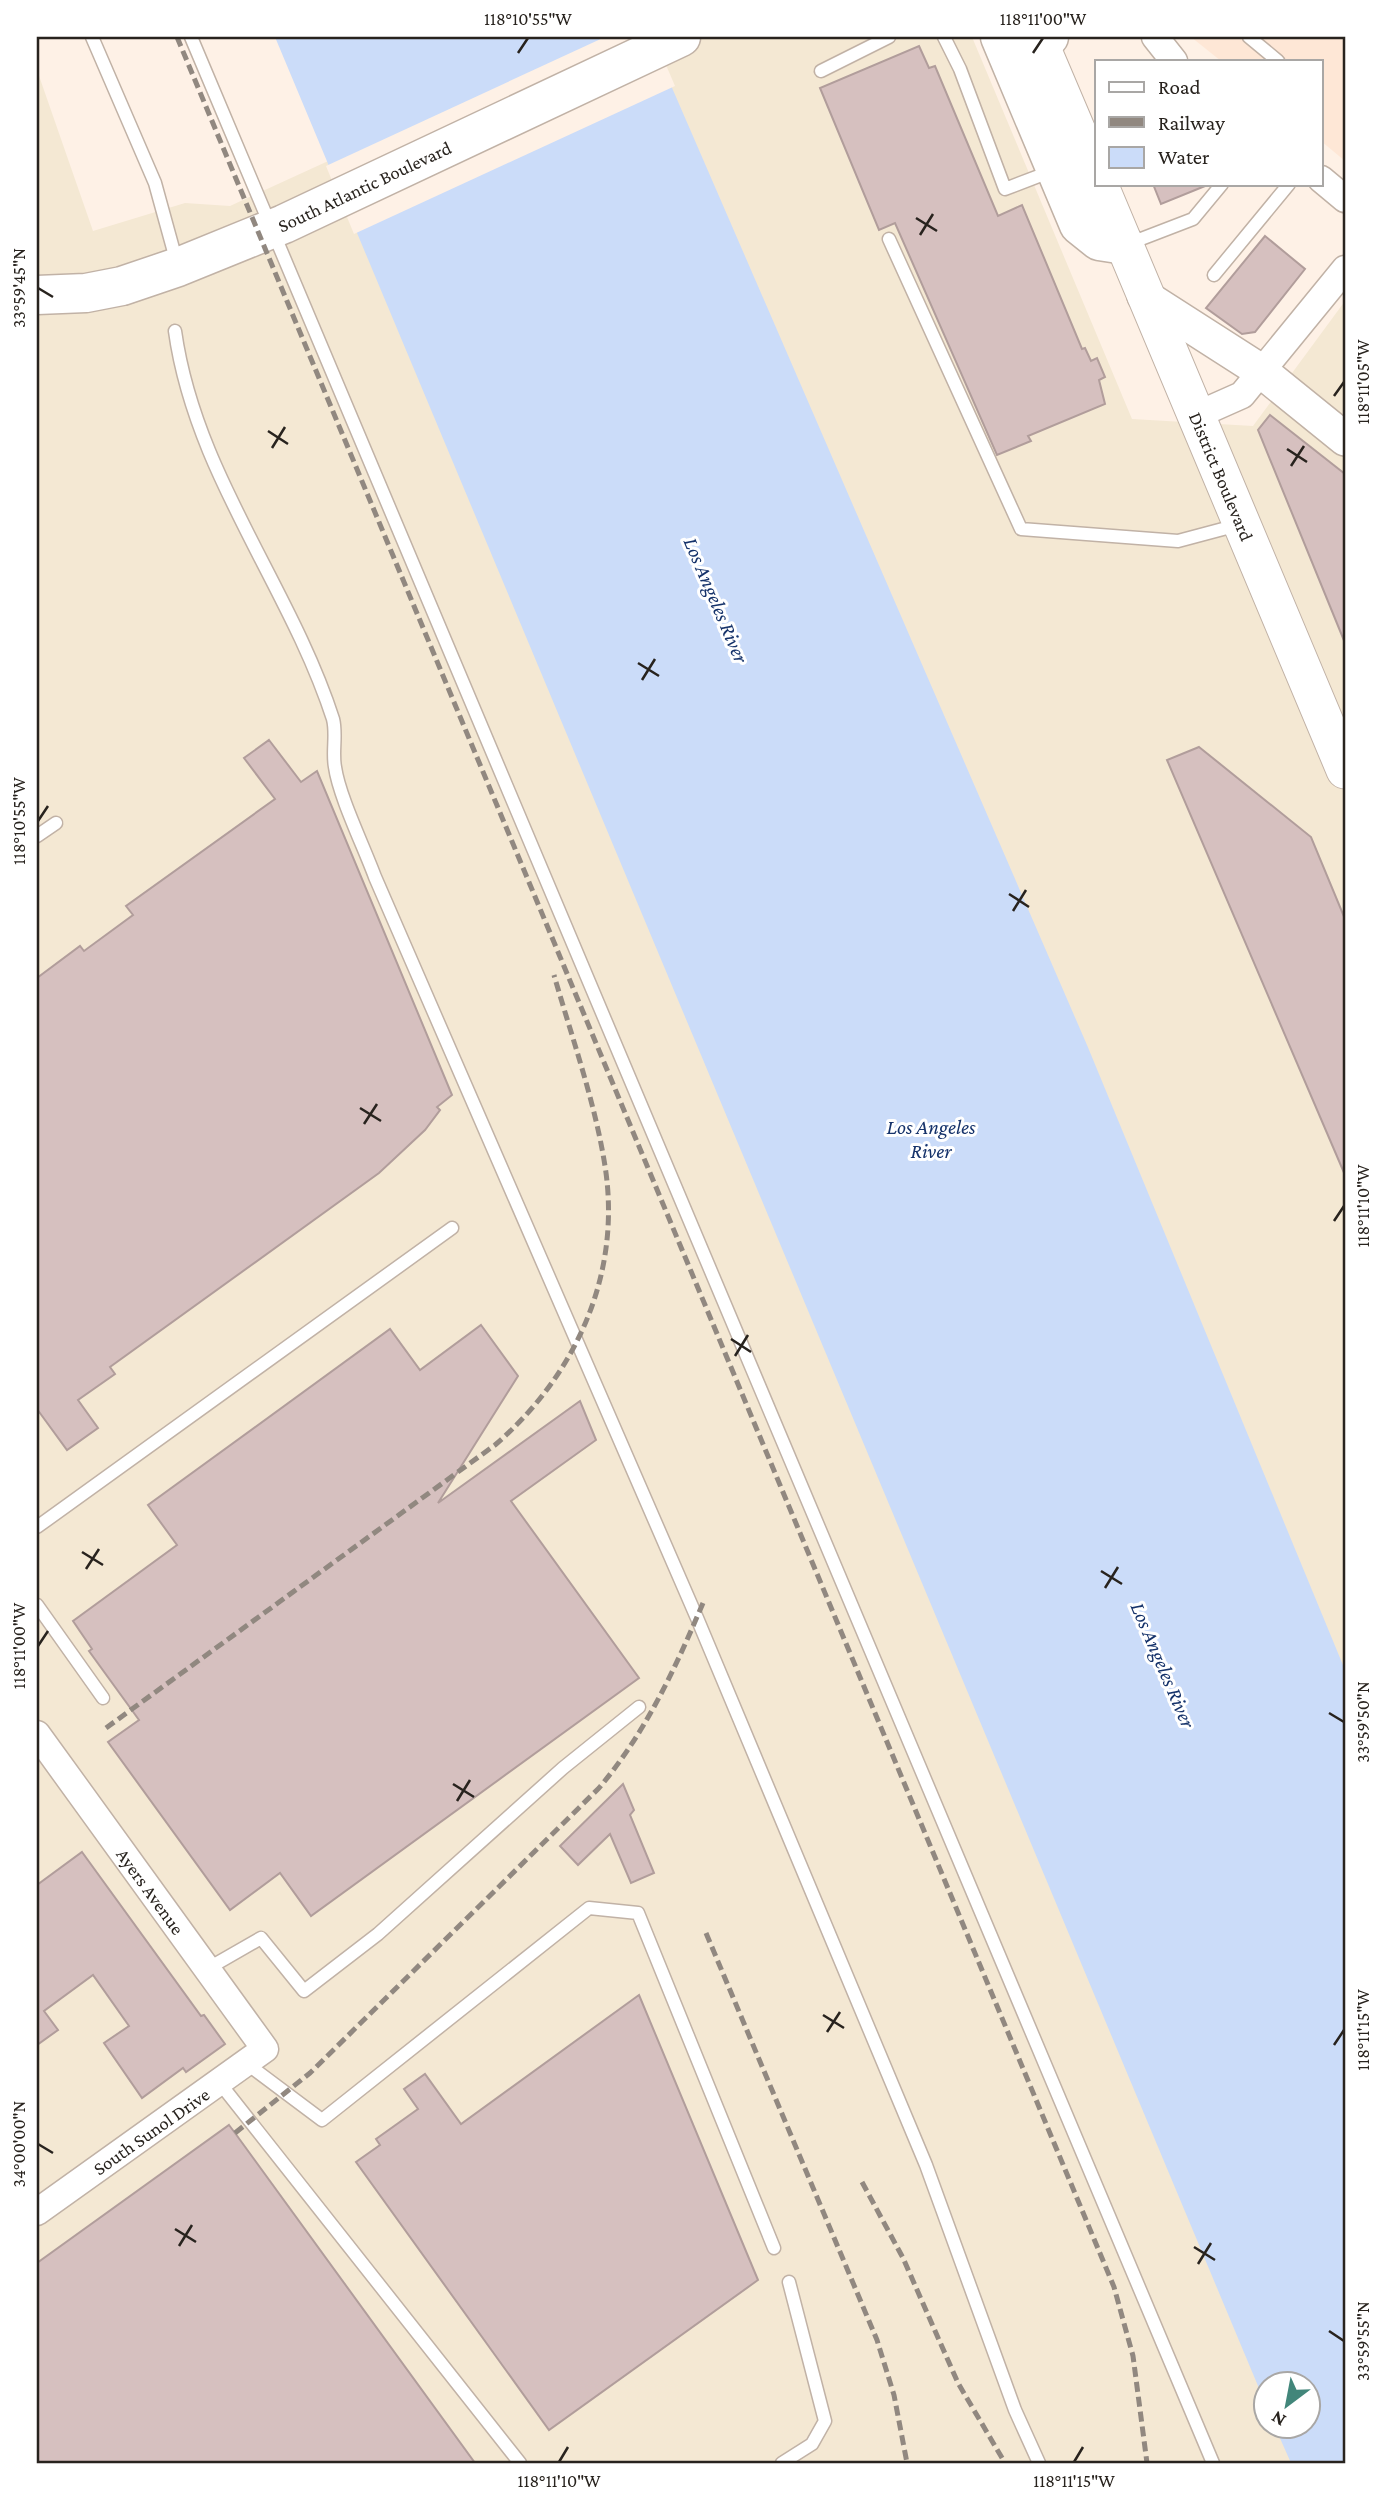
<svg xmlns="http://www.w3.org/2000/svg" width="1382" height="2500" viewBox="0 0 1382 2500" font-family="'Crimson Pro',serif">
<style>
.industrial{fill:#f4e8d3;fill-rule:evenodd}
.built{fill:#fee7d6}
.water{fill:#cbdcf9}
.pier{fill:#fef1e6}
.building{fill:#d6c0bf;stroke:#b19d9b;stroke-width:2}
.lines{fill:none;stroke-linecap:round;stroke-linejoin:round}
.service-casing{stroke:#c1b2a6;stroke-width:15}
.minor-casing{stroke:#c1b2a6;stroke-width:29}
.tertiary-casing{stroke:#c1b2a6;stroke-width:36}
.secondary-casing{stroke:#c1b2a6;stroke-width:39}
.primary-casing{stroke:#c1b2a6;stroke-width:41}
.service{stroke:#fff;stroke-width:12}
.minor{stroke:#fff;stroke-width:26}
.tertiary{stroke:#fff;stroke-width:33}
.secondary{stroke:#fff;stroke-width:37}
.primary{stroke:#fff;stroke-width:38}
.rail{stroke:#918880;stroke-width:5;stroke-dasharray:10 5;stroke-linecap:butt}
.ticks{fill:none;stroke:#28231e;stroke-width:2.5}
.labels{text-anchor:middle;stroke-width:6;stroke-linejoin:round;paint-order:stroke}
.street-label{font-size:19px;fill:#28231e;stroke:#fff}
.water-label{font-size:21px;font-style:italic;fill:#15326a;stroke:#fff}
.neatline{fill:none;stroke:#28231e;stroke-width:2.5}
.ticks-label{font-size:18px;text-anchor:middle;fill:#28231e}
</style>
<rect width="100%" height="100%" fill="#fef1e6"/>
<path class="industrial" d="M599,37h373l160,382 121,7 92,-125v2162h-1308v-2393l56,161 92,-28 45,3zM1266,2384h42v42h-42z"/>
<polygon class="built" points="1191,37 1345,37 1345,161 1321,141 1321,61 1221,61"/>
<polygon class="water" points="275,37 650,37 1087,1045 1345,1670 1345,2463 1291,2463 1275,2427 1308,2426 1308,2384 1266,2384 1266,2405"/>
<polygon class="pier" points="605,37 654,37 675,86 354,234 326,166"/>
<g class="building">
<polygon points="919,46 929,68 935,66 998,216 1022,205 1082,349 1085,348 1091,361 1097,358 1105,377 1099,380 1105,404 1028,436 1031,441 997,455 895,223 879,230 820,88"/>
<polygon points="1153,184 1210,184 1161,204"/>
<polygon points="1265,236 1305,269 1255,332 1242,334 1206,308"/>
<polygon points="1270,415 1345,474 1345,643 1258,430"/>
<polygon points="269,740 301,782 317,771 452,1095 437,1107 440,1110 425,1130 379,1173 110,1367 115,1374 78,1400 98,1428 67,1450 37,1409 37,978 80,946 84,951 133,915 126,906 275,799 244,758"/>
<polygon points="1199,747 1311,837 1345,919 1345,1175 1167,760"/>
<polygon points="481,1325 518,1376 438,1503 580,1401 596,1440 511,1501 639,1678 311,1916 280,1873 230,1910 108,1742 139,1720 89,1651 92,1649 73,1621 177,1545 148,1505 390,1329 420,1370"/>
<polygon points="623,1784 634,1810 630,1815 654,1873 631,1883 610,1834 578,1865 560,1846"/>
<polygon points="82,1852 201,2016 204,2015 225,2044 186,2072 183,2068 142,2098 104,2043 129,2026 93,1975 44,2011 58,2030 37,2045 37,1885"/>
<polygon points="639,1995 758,2280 549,2430 356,2162 380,2145 376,2139 418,2109 404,2089 425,2074 461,2124"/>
<polygon points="229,2125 235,2133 475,2463 37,2463 37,2263"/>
</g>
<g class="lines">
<defs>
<g id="service">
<polyline points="92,37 155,183 177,263"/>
<polyline points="191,37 1213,2463"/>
<polyline points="944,37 960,69 1005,189 1052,171"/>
<polyline points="1249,37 1278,61"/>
<polyline points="821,71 889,37"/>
<polyline points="889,239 1021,529 1178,541 1238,525"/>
<polyline points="1128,244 1193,219 1222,184"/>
<polyline points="1214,275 1289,184"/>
<path d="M175,331c20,143 115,255 158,388 4,15 -1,33 2,48 4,29 29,80 40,110l322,741 229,547 89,245 24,53"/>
<polyline points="37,836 56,823"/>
<polyline points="37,1527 452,1228"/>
<polyline points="37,1605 103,1698"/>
<polyline points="207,1969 261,1938 304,1991 378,1934 563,1768 639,1707"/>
<polyline points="246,2063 322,2120 589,1908 638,1913 774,2248"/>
<polyline points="219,2082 520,2463"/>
<polyline points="782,2463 812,2444 825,2421 789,2282"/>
</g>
<g id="minor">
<polyline points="1155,37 1174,61"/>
<polyline points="1321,179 1345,199"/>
<polyline points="1197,415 1242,395 1345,269"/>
<path id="s1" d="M37,1734l228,315 -228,163"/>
</g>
<polyline id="tertiary" points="1144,296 1261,371 1345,439"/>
<g id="secondary">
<polyline points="1037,37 1097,178"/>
<path id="s2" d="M1099,184l246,586"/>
</g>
<g id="primary">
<polyline points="1000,37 1079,225 1099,241 1125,245"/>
<polyline points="1041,46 1049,37"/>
<path id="s3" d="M37,295l49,-2 36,-7 56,-19 106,-43 397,-187"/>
</g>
</defs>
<use href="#service" class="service-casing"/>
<use href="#minor" class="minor-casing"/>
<use href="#tertiary" class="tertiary-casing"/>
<use href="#secondary" class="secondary-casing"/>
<use href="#primary" class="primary-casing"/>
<use href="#service" class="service"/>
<use href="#minor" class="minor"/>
<use href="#tertiary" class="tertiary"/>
<use href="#secondary" class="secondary"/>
<use href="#primary" class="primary"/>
<g class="rail">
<polyline points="177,37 1114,2287 1133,2356 1147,2463"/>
<path d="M106,1728l389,-283c81,-70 127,-171 110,-279 -10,-64 -33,-128 -51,-191"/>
<polyline points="706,1933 877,2340 894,2395 907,2463"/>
<path d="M235,2133l75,-60 289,-285c47,-56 76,-119 104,-185"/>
<polyline points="862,2182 903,2258 958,2383 1005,2463"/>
</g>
</g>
<path class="ticks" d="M518,53l10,-15M1033,53l10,-15M916,218l21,13M920,235l13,-21M38,288l15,9M1334,396l10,-14M268,431l20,13M272,448l13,-21M1287,449l20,13M1291,466l13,-20M638,663l21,13M642,680l13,-21M38,821l10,-15M1009,894l20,13M1013,911l13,-21M360,1108l21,13M364,1124l13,-20M1334,1221l10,-15M731,1339l20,13M735,1356l13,-21M82,1552l21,13M86,1569l13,-20M1101,1571l21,13M1105,1588l13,-21M38,1646l10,-15M1329,1713l15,9M453,1784l21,13M457,1801l13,-21M823,2015l21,13M827,2032l13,-20M1334,2045l10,-15M38,2144l15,9M175,2229l21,13M179,2246l13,-21M1194,2247l21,13M1198,2264l13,-21M1329,2331l15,10M559,2462l9,-15M1074,2462l9,-15"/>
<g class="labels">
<g class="street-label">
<text dy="7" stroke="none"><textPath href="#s3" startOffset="348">South Atlantic Boulevard</textPath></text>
<text dy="7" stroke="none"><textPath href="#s2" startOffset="317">District Boulevard</textPath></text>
<text dy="7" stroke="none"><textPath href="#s1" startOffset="194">Ayers Avenue</textPath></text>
<text transform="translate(151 2131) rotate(-35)" y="7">South Sunol Drive</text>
</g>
<g class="water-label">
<text transform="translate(716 600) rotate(67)" y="7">Los Angeles River</text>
<text x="931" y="1134">Los Angeles<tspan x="931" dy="24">River</tspan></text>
<text transform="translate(1163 1665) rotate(67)" y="7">Los Angeles River</text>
</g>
</g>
<rect width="1382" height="2500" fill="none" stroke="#ffffff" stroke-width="77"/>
<rect x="1095" y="60" width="228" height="126" fill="#ffffff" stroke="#a9a7a5" stroke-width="2"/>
<rect x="1109" y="82" width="35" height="10" fill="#ffffff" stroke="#a9a7a5" stroke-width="2"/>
<text x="1158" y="94" font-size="21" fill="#28231e">Road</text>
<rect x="1109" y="117" width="35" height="10" fill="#918880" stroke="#a9a7a5" stroke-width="2"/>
<text x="1158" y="130" font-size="21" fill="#28231e">Railway</text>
<rect x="1109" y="147" width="35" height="21" fill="#cbdcf9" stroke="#a9a7a5" stroke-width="2"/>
<text x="1158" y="164" font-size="21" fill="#28231e">Water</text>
<g transform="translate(1287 2405) rotate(212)"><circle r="33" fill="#ffffff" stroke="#a9a7a5" stroke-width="2"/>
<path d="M0-5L12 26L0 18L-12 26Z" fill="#42867a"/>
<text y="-10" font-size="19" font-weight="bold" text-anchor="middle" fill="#28231e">N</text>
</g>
<rect x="38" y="38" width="1306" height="2424" class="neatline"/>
<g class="ticks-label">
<text x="528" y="25">118°10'55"W</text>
<text x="1043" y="25">118°11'00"W</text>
<text transform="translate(19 288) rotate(-90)" y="6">33°59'45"N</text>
<text transform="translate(1363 382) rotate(-90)" y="6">118°11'05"W</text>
<text transform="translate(19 821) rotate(-90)" y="6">118°10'55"W</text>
<text transform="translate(1363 1206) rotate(-90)" y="6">118°11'10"W</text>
<text transform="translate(19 1646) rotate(-90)" y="6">118°11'00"W</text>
<text transform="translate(1363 1722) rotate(-90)" y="6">33°59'50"N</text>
<text transform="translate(1363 2030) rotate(-90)" y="6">118°11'15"W</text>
<text transform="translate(19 2144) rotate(-90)" y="6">34°00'00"N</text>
<text transform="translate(1363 2341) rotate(-90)" y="6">33°59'55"N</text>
<text x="559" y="2487">118°11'10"W</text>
<text x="1074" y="2487">118°11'15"W</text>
</g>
</svg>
